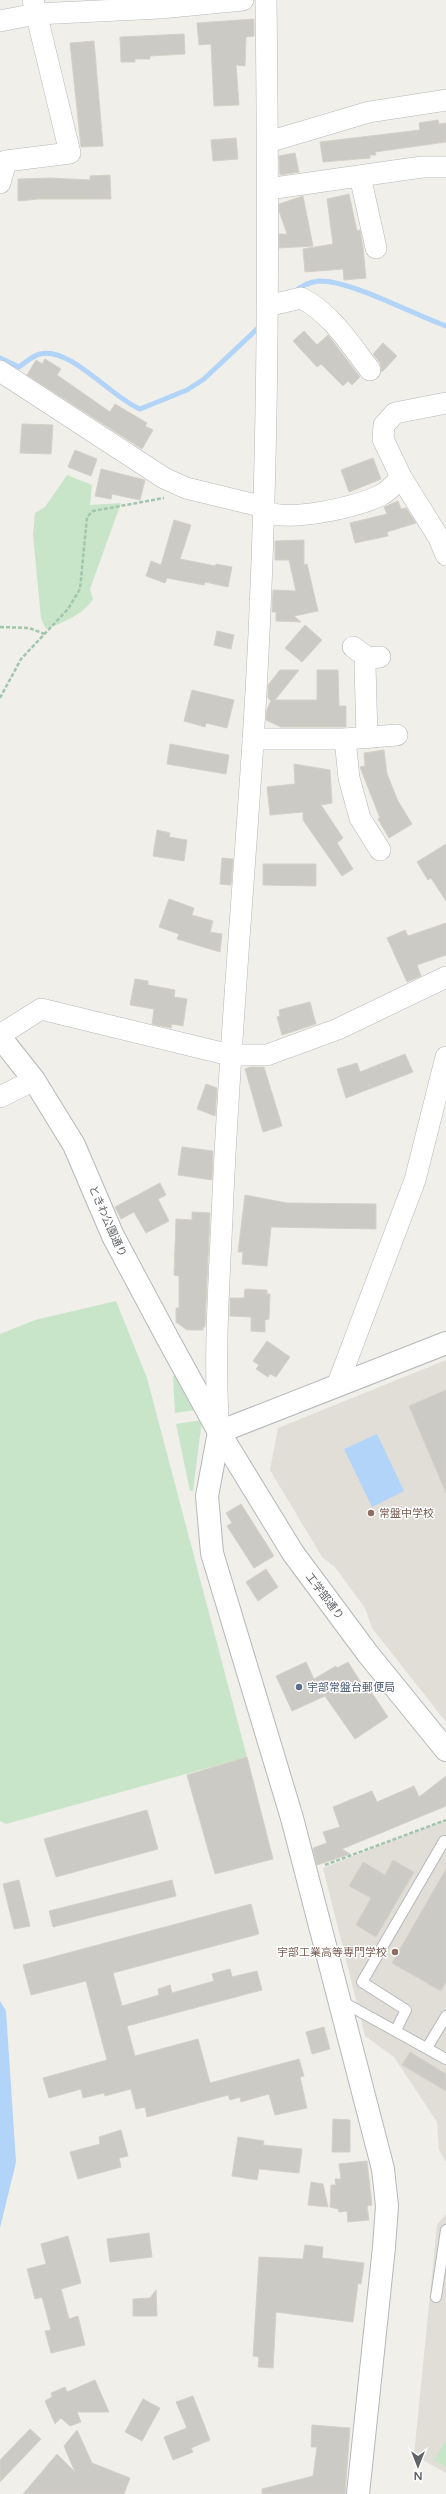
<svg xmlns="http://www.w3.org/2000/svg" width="446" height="2494" viewBox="0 0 446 2494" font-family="'Varela Round','Noto Sans JP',sans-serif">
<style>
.education{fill:#e0ded7}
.green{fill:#c8e5ca}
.water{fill:#b1d4f8}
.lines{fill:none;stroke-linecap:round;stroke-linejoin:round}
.stream{stroke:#b1d4f8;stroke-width:5}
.building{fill:#cccac5;stroke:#d5d1c7}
.service-casing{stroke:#b5b8bb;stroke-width:12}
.minor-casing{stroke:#b5b8bb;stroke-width:22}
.tertiary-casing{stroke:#b5b8bb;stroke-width:24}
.path{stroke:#a1c6ae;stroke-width:2.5;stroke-dasharray:4 2;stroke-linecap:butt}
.service{stroke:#fff;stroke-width:10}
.minor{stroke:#fff;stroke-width:21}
.tertiary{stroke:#fff;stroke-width:22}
.education-dot{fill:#8d6e63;stroke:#fff;stroke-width:1.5}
.service-dot{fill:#5c6f8a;stroke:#fff;stroke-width:1.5}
.labels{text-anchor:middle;stroke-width:3;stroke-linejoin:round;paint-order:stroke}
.street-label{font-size:11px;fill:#606367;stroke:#fff}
.education-label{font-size:11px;fill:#785e54;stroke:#fff;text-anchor:start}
.service-label{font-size:11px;fill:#4e5e75;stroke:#fff;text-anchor:start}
</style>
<rect width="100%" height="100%" fill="#f0efe9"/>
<g class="education">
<polygon points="446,1360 446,1722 372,1628 365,1608 335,1567 322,1557 270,1470 278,1428"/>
<polygon points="446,1820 446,2162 439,2150 437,2122 394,2057 365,2036 323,1868"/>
<polygon points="446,2214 446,2473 414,2455 437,2225"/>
</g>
<g class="green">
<path d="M67,475l25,10 -2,20 31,-2 -31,86 3,10c-9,15 -31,24 -47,30l-5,-11 -8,-83 2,-22 10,-6z"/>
<polygon points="116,1301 147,1378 247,1757 6,1824 0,1821 0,1334 35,1320"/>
<polygon points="177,1374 196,1410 175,1413 173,1376"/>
<polygon points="202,1420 193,1491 190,1491 176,1424"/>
<polygon points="446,2440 446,2467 434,2460"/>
</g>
<g class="water">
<polygon points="377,1434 404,1491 372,1507 344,1449"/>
<polygon points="0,2001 6,2011 16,2162 0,2228"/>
</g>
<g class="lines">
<g class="stream">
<path d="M295,292c7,-7 14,-10 24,-11 34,0 93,33 127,45"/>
<path d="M0,358l19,9c7,-5 13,-11 21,-13 30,-8 72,44 100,55l47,-19 17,-11 53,-50"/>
</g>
</g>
<g class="building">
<polygon points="254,19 254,36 246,37 245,66 236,65 239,105 214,106 211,44 199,45 197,23"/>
<polygon points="184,34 185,54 150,56 150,59 135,59 135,62 121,62 120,37"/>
<polygon points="94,41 103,146 81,147 70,43"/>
<polygon points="438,120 439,124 446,123 446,142 375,152 376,155 370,155 370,158 323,162 320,142 420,130 419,123"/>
<polygon points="236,138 238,159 213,161 211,140"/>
<polygon points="295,153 299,172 280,175 279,156"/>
<polygon points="110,175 111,199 39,199 18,201 18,179 50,178 90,180 90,176"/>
<polygon points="349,194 357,231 360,230 363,247 366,278 344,280 343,269 305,272 303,249 333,244 327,199"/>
<polygon points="303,196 313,246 279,248 279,234 287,234 279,211 279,204"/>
<polygon points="304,331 317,345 328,335 360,377 352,385 348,381 343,386 321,364 317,367 293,341"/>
<polygon points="383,343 397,356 382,372 380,363 373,354"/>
<polygon points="45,359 61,369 57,375 110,412 115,404 147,423 145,426 153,430 142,449 27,375 36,360 42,364"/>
<polygon points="22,424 53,425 51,454 20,453"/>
<polygon points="75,450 97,459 91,476 68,467"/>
<polygon points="373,458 381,479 349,492 341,470"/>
<polygon points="101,469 145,480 140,500 112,494 111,499 95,496"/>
<polygon points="398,501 401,509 406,508 416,523 387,532 388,536 355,543 350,523 387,514 384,507"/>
<polygon points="174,520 191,525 180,559 215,566 216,564 232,567 228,587 205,582 204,585 167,578 165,583 146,576 151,561 161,565"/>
<polygon points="304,540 304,565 307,564 318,611 294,616 301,622 276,621 276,612 272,612 273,590 296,591 289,560 275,560 275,541"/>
<polygon points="305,625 322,640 302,662 285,648"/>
<polygon points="217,631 234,635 231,649 214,645"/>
<polygon points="280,670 299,670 275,700 317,700 317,670 338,670 339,706 346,706 346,727 281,727 266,720 267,709 271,701 268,698 268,685"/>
<polygon points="192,690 234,700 227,728 206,723 205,727 184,721"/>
<polygon points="170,744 229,755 226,774 167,764"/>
<polygon points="384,750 387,774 398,801 412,824 389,838 378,819 380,818 360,767 365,766 364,753"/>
<polygon points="294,764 330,770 332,803 321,805 343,838 337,843 353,869 342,876 303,820 303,812 270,815 267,787 295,784"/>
<polygon points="157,830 170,833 169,837 187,840 184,861 153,856"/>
<polygon points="446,844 446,901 431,878 428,880 417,862"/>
<polygon points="222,858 233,859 231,885 220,884"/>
<polygon points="263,864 316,864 316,886 263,885"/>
<polygon points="169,899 194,908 192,915 213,921 210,932 222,934 220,952 177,939 179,934 159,927"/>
<polygon points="446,923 446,955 417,965 421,976 407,982 387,938 405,930 408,936"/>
<polygon points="135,979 148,981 148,985 175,990 174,997 187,999 183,1026 172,1024 171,1028 152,1024 154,1009 130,1005"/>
<polygon points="310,1002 316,1024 282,1035 277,1017 280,1016 279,1010"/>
<polygon points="405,1054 413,1072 346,1098 337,1069 357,1063 360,1072"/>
<polygon points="250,1067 264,1067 282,1126 263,1132 245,1069"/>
<polygon points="206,1084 217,1088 215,1116 197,1109"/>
<polygon points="182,1147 213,1151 212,1180 178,1175"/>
<polygon points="160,1183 166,1195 158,1199 169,1221 146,1233 134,1212 121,1219 115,1207"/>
<polygon points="245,1195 287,1203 376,1204 376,1229 271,1227 267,1266 242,1264 243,1252 238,1252"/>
<polygon points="192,1212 210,1213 205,1327 203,1327 203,1330 187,1330 176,1322 176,1308 179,1308 179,1276 174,1275 176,1219 192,1220"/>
<polygon points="245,1289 267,1290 267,1294 270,1294 269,1319 265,1320 265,1332 251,1331 251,1317 230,1316 230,1298 244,1298"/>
<polygon points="267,1341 290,1357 276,1377 270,1374 268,1377 256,1369 259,1365 253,1361"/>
<polygon points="446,1390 446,1493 409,1406"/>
<polygon points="241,1504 274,1556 254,1568 227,1526 232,1523 226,1513"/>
<polygon points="266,1569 278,1587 258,1601 246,1582"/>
<polygon points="306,1662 314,1679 336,1666 337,1668 348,1662 365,1689 368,1687 388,1717 355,1739 325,1696 292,1711 276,1676"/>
<polygon points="247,1757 273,1859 215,1874 187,1775"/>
<polygon points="446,1776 446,1806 342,1849 350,1854 317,1865 313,1848 327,1843 323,1832 340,1827 333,1807 372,1791 377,1802 414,1786 419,1797"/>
<polygon points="147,1810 158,1849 56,1877 44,1839"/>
<polygon points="393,1860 414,1872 376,1937 356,1925 371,1898 349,1886 363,1862 385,1875"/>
<polygon points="446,1869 446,1982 441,1991 392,1963"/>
<polygon points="19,1880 30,1926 14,1929 3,1884"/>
<polygon points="172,1880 176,1896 53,1927 49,1911"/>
<polygon points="251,1904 259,1934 113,1973 122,2006 159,1995 158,1989 170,1985 172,1993 214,1981 212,1974 230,1969 232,1977 257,1971 262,1990 127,2026 135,2056 198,2039 210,2083 299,2059 304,2076 300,2077 307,2108 275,2115 269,2094 241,2102 240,2097 230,2100 228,2095 147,2117 145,2107 136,2109 131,2089 105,2096 104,2093 83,2098 81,2089 49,2098 43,2078 107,2060 86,1981 31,1995 23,1965"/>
<polygon points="324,2027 330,2049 312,2054 306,2032"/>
<polygon points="410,2052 446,2074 446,2091 402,2065"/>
<polygon points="333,2119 350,2120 350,2152 332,2152"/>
<polygon points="121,2130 128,2156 119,2158 121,2167 78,2179 70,2152 100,2144 99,2137"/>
<polygon points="238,2137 264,2141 263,2145 302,2149 299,2173 259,2169 257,2180 232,2176"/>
<polygon points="367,2161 372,2205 367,2206 369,2220 348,2222 347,2211 339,2212 338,2209 330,2207 331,2185 336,2185 335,2179 341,2179 339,2164"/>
<polygon points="311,2182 323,2184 328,2207 308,2205"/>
<polygon points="149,2233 152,2257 110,2262 107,2239"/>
<polygon points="68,2236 81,2283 61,2289 69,2319 78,2316 85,2345 51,2353 45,2331 51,2330 42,2297 35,2299 27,2269 46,2264 41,2244"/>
<polygon points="305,2245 323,2247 322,2258 364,2263 361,2284 358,2283 353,2322 276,2312 273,2368 258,2367 259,2357 253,2356 259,2257 303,2259"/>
<polygon points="156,2290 157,2316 133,2316 133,2299 150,2298"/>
<polygon points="95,2380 109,2412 77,2412 81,2422 70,2426 61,2418 55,2424 45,2401 52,2397 51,2393 65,2387 67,2392"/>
<polygon points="193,2396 210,2440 191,2448 193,2452 173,2460 164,2437 187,2428 176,2402"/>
<polygon points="143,2399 160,2408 142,2441 125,2432"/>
<polygon points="312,2425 350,2428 345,2494 262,2494 262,2489 313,2476 317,2447 311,2447"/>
<polygon points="30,2429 41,2439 0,2482 0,2460"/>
<polygon points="77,2430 92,2463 130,2478 124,2494 23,2494 57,2454 75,2472 64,2446"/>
</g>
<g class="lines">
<defs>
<g id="service">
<polyline points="341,2001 446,2059"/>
<polyline points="396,2030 406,2010 362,1982 444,1841 446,1842"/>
<polyline points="427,2048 446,2016"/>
<polyline points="436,2297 446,2230"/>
</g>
<g id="minor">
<polyline points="0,21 36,14 160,8 243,0"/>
<polyline points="268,142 369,112 446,100"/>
<polyline points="360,176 376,248"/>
<polyline points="0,183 6,161 70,153 33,0"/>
<polyline points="268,189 422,167 446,167"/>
<path d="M267,306l34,-8c30,15 49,46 69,72"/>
<polyline points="0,371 164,478 186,488 264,507"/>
<polyline points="446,403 395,413 384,425 383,439 401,477 439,538 446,555"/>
<path d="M264,511c24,12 93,-4 117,-16 8,-4 14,-11 20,-18"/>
<polyline points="353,647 368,658"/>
<polyline points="367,738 365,665 368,658 380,657"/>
<polyline points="253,739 345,739 397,735"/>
<polyline points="345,739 349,778 360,818 380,850"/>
<polyline points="0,1035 41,1009 230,1055 267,1055 338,1029 446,977"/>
<polyline points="0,1097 34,1080"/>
<polyline points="337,1386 415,1180 446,1057"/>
<path d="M219,1432c-6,-80 1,-158 4,-238 7,-151 20,-301 30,-452 16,-247 16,-495 13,-742"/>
</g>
<g id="tertiary">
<polyline points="0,1037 34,1080 74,1145 113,1236 168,1339 219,1432 293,1553 368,1654 446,1750"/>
<polyline points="219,1432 207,1496 212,1553 292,1818 383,2169 387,2206 384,2247 358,2494"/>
<polyline points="219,1432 446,1343"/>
</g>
</defs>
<use href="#service" class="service-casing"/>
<use href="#minor" class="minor-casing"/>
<use href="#tertiary" class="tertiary-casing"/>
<g class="path">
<polyline points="0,627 29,628 45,634"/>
<polyline points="0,698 21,659 68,609 80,589 87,517 93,511 164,498"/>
<polyline points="325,1865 446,1820"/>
</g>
<use href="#service" class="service"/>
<use href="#minor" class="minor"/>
<use href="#tertiary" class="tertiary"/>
</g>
<g class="education-dot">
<circle cx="371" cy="1513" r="4"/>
<circle cx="395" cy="1952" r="4"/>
</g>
<circle class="service-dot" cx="299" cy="1687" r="4"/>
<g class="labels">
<g class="street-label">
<text transform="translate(108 1221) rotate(66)" y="4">ときわ公園通り</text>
<text transform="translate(325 1596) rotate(53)" y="4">工学部通り</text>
</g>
<g class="education-label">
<text x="379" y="1517">常盤中学校</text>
<text x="387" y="1956" text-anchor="end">宇部工業高等専門学校</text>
</g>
<g class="service-label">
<text x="307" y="1691">宇部常盤台郵便局</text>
</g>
</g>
<g transform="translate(418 2466) rotate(180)" stroke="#ffffff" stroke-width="3" paint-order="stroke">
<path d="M0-3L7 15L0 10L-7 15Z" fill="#606367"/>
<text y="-6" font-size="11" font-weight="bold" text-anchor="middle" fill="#606367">N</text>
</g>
</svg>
